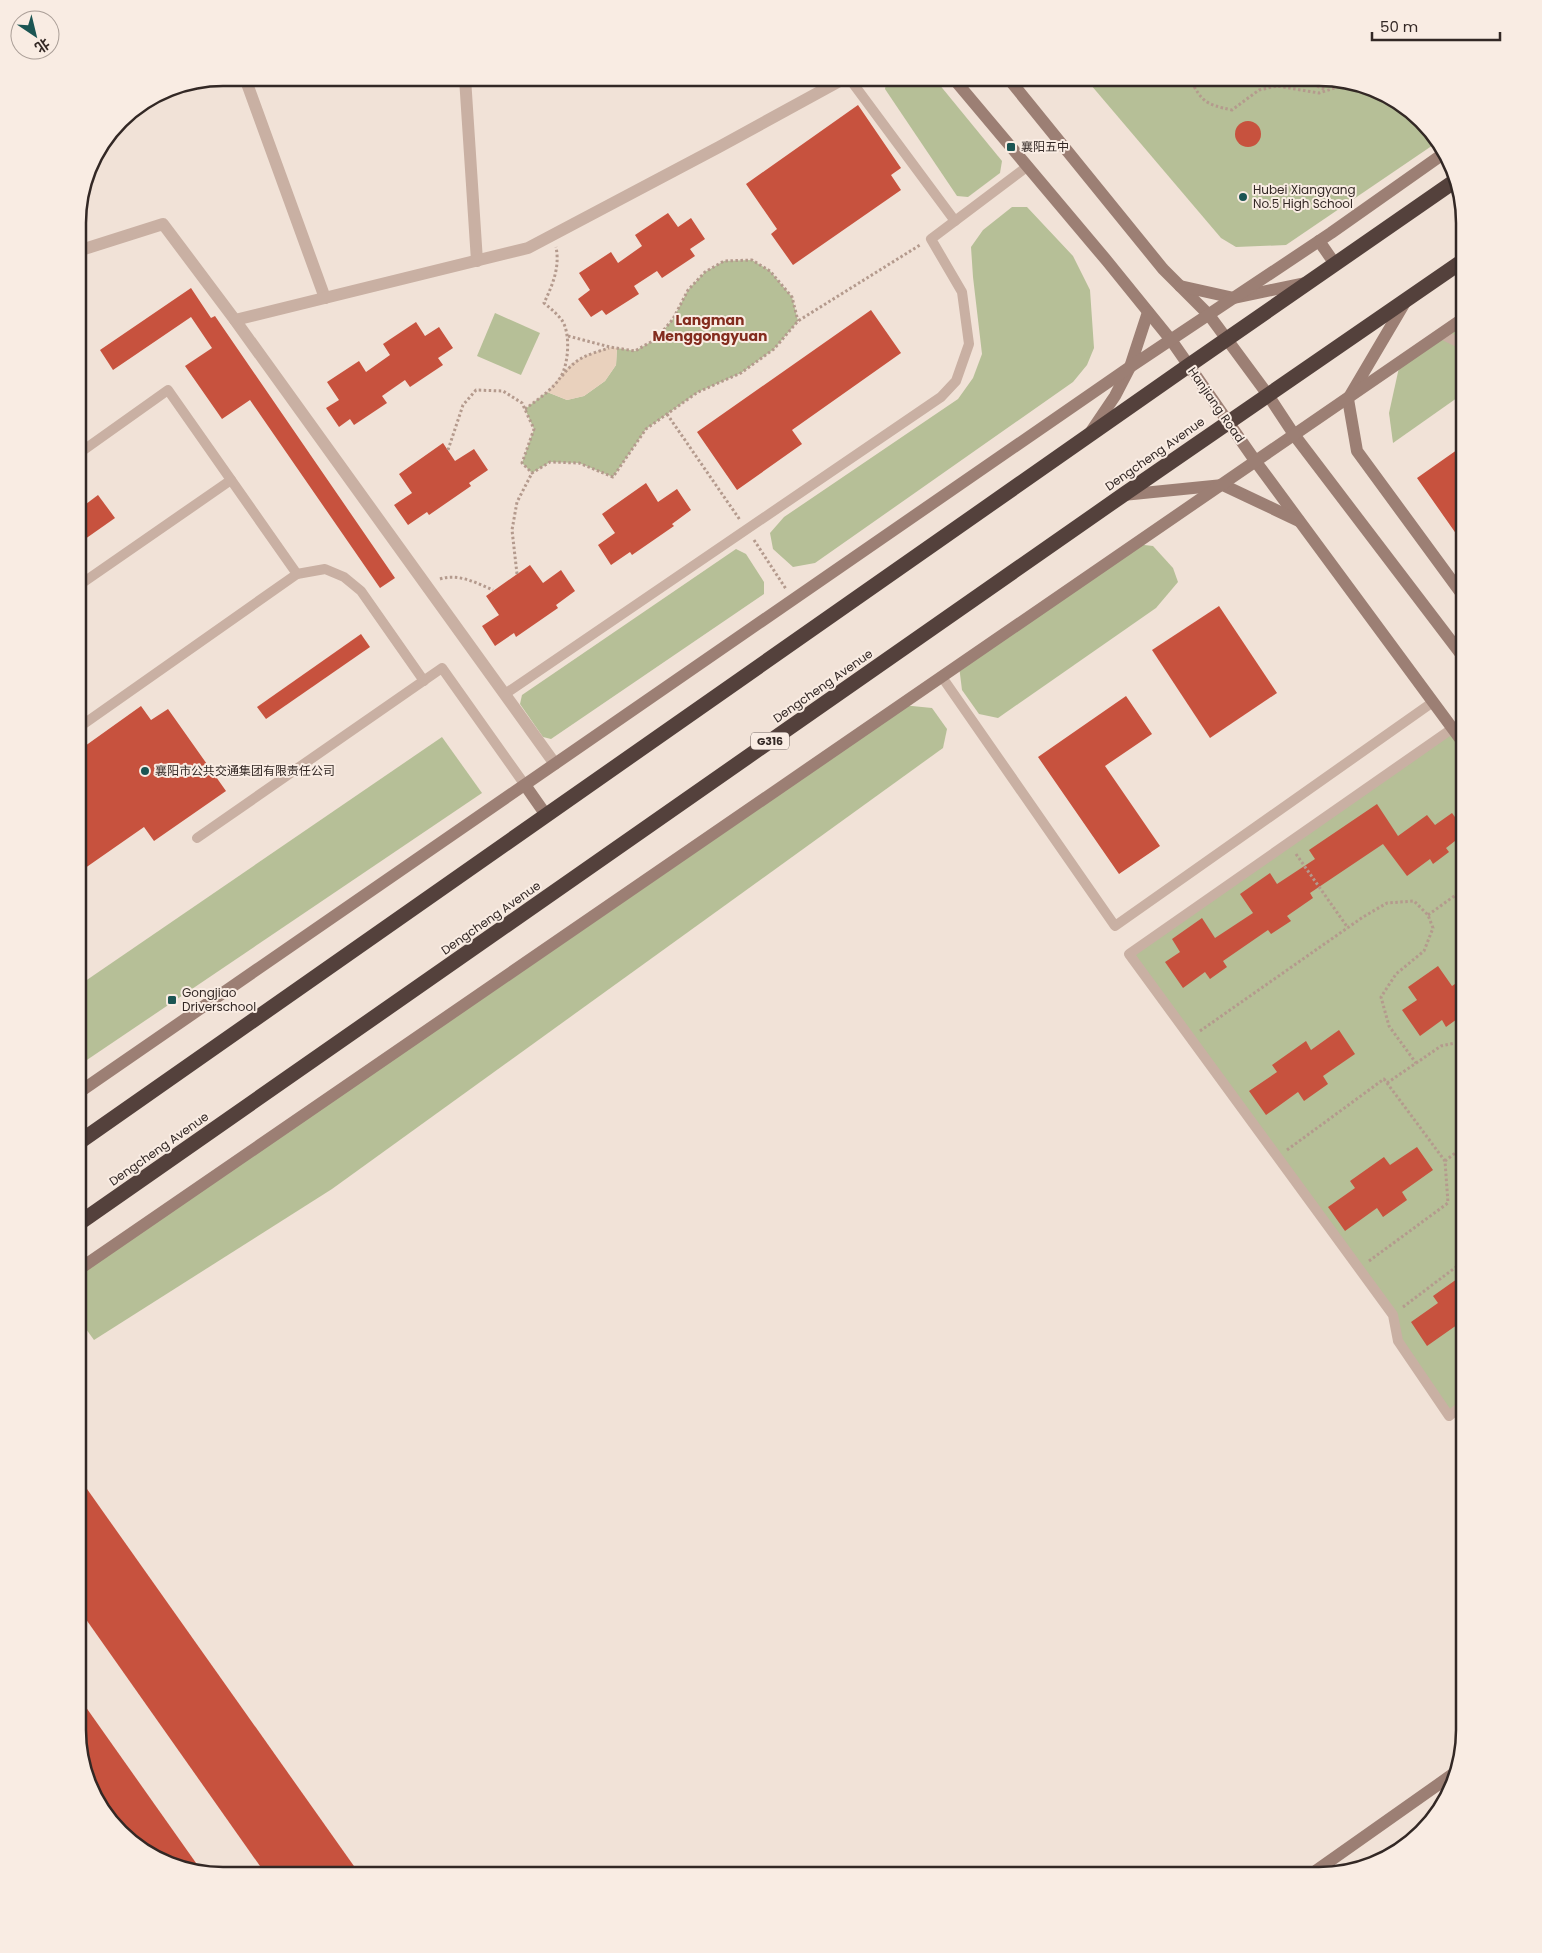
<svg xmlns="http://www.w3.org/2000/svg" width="1542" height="1953" viewBox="0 0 1542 1953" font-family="Poppins,'Noto Sans SC',sans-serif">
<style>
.green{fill:#b6bf97}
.plaza{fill:#e9d1bd}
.building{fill:#c7523e}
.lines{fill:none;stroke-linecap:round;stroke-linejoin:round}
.path{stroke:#b49a8d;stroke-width:3;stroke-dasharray:2.5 2.5;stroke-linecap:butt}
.lane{stroke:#c9b0a3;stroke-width:10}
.street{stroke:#c9b0a3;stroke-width:12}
.secondary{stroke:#9c7f74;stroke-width:12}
.highway{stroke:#54413c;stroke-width:15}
.poi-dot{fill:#1b5553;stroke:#f9ece3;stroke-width:2}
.labels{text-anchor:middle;stroke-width:4;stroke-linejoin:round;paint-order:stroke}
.shield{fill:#f9ece3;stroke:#6e635e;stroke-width:1}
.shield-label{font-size:11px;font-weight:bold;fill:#332825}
.poi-label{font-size:12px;fill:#332825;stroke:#f9ece3;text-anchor:start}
.street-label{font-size:12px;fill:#332825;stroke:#f9ece3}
.neighbourhood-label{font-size:14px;font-weight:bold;fill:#832c1e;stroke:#f9ece3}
.rim{fill:none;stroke:#332825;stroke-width:2.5}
</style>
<rect width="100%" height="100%" fill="#f1e2d7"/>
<g class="green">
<polygon points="887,78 934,78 1002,161 1000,173 968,197 957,196 885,89"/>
<polygon points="1085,78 1328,78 1391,97 1439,141 1286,245 1236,247 1221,238"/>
<polygon points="1012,207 1027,207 1073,256 1090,290 1094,348 1087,365 1073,382 815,563 793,567 773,549 770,533 784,517 958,399 973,378 982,354 973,277 971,247 983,230"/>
<polygon points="752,260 770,271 792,297 798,321 774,349 741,373 698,392 646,429 613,477 579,463 550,462 532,473 522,463 534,429 525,409 547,392 567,400 584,396 605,381 616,365 617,348 635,351 656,339 673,319 688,290 705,272 724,261"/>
<polygon points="495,313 540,333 521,375 477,356"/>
<polygon points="1464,318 1464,393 1393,443 1389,413 1400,363"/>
<polygon points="1136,544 1153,546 1173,568 1178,582 1156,608 998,718 979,714 962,690 959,666"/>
<polygon points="736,549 746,554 764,582 764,594 551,739 543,737 520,704 522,695"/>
<polygon points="902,705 932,708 947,729 943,748 332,1189 94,1340 78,1318 78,1270"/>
<polygon points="1453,728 1464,744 1464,1404 1449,1416 1398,1341 1393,1315 1129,954"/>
<polygon points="442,737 482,793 78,1066 78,986"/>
</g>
<polygon class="plaza" points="610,347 617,348 616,365 605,381 584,396 567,400 547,392 571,364 587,355"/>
<g class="building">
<polygon points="858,105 901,168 891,175 901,190 793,265 771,234 777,229 746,184"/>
<circle cx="1248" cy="134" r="13"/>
<polygon points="668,213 678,227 691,218 705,239 690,249 695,256 662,278 657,271 634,286 639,294 606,315 602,310 591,317 578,299 590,290 579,273 611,252 618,263 642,246 635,235"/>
<polygon points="191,288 211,318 215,316 395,578 380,588 250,400 222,419 185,366 212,348 191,317 113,370 100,350"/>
<polygon points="871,310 901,353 792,430 802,444 737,490 697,432"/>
<polygon points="416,322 425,336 439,327 453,348 438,358 443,365 410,387 405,380 382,396 387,403 354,425 350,419 339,427 326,408 339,400 327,382 359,361 366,372 390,355 383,344"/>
<polygon points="443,443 455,461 474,449 488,470 469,483 471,486 429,515 427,512 408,525 394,505 412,493 399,474"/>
<polygon points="1464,445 1464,482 1456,488 1464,500 1464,545 1417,478"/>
<polygon points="646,483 658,502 677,489 691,510 672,524 674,526 632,555 630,552 611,565 598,545 615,533 602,514"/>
<polygon points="98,495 115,518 78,544 78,510"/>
<polygon points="530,565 543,583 561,570 575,591 556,605 558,608 516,637 514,633 495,646 482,626 499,615 486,596"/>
<polygon points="1219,606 1277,693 1210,738 1152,650"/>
<polygon points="361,634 370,647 266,719 257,707"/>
<polygon points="1126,696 1152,734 1105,766 1160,846 1119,874 1038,757"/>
<polygon points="141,706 151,720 168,709 226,791 154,841 144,827 78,873 78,751"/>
<polygon points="1377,804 1398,836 1427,815 1435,825 1452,813 1464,829 1464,834 1446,848 1449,852 1433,864 1430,859 1407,876 1383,844 1310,893 1313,898 1287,916 1291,921 1271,934 1268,930 1223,961 1227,967 1210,979 1205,972 1183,988 1165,962 1180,952 1172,939 1202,918 1215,938 1253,913 1240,894 1270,873 1277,884 1315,859 1309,850"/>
<polygon points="1438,966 1452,986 1464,978 1464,1014 1446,1027 1442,1020 1420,1036 1402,1010 1417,1000 1408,987"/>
<polygon points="1339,1030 1355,1054 1323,1076 1328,1084 1304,1101 1298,1092 1266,1115 1249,1091 1277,1072 1272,1065 1306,1041 1311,1050"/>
<polygon points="1417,1147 1433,1170 1402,1192 1407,1200 1383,1217 1377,1208 1345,1231 1328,1207 1355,1188 1350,1181 1384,1157 1390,1165"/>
<polygon points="1464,1274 1464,1320 1427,1346 1411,1322 1438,1303 1433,1296"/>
<polygon points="87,1489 361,1876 267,1876 78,1608 78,1496"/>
<polygon points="78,1696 201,1870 151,1856 102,1810 78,1730"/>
</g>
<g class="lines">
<g class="path">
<path d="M1189,78c14,24 15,26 43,32l27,-20 18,-4 42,7 29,-9"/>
<polyline points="1299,78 1326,90"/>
<polyline points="568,336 610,347 635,351 656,339 673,319 688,290 705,272 724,261 752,260 770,271 792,297 798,321"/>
<path d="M562,376c15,-19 25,-21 47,-28"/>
<path d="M525,409c12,-9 26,-18 35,-31 9,-13 11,-47 1,-59 -5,-6 -11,-11 -17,-16 9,-19 16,-36 12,-56"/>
<polyline points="667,414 740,520"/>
<polyline points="448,450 463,405 476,390 503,391 522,403 534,429 522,463 532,473 550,462 579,463 613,477 646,429 698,392 741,373 774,349 798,321 920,245"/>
<polyline points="754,540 786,589"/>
<polyline points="517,574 512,530 517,502 532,473"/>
<path d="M440,579c18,-6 37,4 53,11"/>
<polyline points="1296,854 1348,928"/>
<polyline points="1428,915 1464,889"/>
<polyline points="1200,1031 1363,917 1387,903 1414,901 1428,915 1433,928 1424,951 1396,974 1381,997 1389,1026 1416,1063"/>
<polyline points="1387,1083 1441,1046 1464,1041"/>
<polyline points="1287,1150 1384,1079 1445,1161"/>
<polyline points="1369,1261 1448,1203 1445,1161 1464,1146"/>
<polyline points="1403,1307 1464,1261"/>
</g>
<g class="lane">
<polyline points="849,78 955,221"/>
<polyline points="1441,334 1464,345"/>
<polyline points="297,574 325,569 344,577 361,591 424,681"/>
<polyline points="78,586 231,480"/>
<polyline points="942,677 1115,926 1433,702"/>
<polyline points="505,694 941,397 956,381 969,344 962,292 931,239 1028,166"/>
<polyline points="78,728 297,574 168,390 78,454"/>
<polyline points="1453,728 1129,954 1393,1315 1398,1341 1449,1416 1464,1404"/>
<polyline points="197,838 442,668 525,785"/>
</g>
<g class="street">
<polyline points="245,78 325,298"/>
<polyline points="465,78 477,261"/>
<polyline points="78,251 163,224 235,320"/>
<polyline points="555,764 235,320 528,248 719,147 845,78"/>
</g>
<g class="secondary">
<polyline points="953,78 1107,261 1171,340 1256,462 1464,744"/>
<polyline points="1008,78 1163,269 1209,315 1268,395 1295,436 1464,658"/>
<polyline points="1319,241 1335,264"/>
<polyline points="1180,286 1234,298 1305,283"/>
<polyline points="1407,299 1348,399 1357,451 1464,597"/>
<polyline points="1090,433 1115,396 1130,367 1148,312"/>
<polyline points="1123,495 1223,485 1299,521"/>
<polyline points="525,785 546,815"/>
<polyline points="78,1093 1130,367 1331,233 1443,154"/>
<polyline points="78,1270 1464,318"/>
<polyline points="1310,1875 1453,1774"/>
</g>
<g class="highway">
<polyline points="78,1143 1188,366 1452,183"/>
<polyline points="78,1224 1123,495 1464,260"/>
</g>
</g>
<g class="poi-dot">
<rect x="1006" y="142" width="10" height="10" rx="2.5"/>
<circle cx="1243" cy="197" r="5"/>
<circle cx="145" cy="771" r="5"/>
<rect x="167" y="995" width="10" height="10" rx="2.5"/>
</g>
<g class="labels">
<rect class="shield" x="751" y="732.5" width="38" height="17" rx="4"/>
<g class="shield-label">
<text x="770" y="745">G316</text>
</g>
<g class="poi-label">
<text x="1021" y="151">襄阳五中</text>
<text x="1253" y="194">Hubei Xiangyang<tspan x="1253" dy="14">No.5 High School</tspan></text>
<text x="155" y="775">襄阳市公共交通集团有限责任公司</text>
<text x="182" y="997">Gongjiao<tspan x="182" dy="14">Driverschool</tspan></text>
</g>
<g class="street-label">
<text transform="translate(1216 405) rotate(55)" y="4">Hanjiang Road</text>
<text transform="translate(1155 454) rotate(-35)" y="4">Dengcheng Avenue</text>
<text transform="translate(823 686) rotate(-35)" y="4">Dengcheng Avenue</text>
<text transform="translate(491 918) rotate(-35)" y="4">Dengcheng Avenue</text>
<text transform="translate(159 1149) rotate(-35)" y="4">Dengcheng Avenue</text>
</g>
<g class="neighbourhood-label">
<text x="710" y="325">Langman<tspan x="710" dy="16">Menggongyuan</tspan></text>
</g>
</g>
<path d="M0 0H1542V1953H0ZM223 86H1319A137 137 0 0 1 1456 223V1730A137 137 0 0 1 1319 1867H223A137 137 0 0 1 86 1730V223A137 137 0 0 1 223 86Z" fill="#f9ece3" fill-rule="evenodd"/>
<path class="rim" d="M223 86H1319A137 137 0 0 1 1456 223V1730A137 137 0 0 1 1319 1867H223A137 137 0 0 1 86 1730V223A137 137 0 0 1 223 86Z"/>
<g transform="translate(35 35) rotate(145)"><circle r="24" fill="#f9ece3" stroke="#aa9e97"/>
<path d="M0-4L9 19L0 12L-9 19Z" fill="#1b5553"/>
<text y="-8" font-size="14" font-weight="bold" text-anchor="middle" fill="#332825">北</text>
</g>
<path d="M1372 32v8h128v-8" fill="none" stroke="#332825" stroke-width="2.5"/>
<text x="1380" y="32" font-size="15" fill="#332825" stroke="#f9ece3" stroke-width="4" paint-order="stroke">50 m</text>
</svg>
